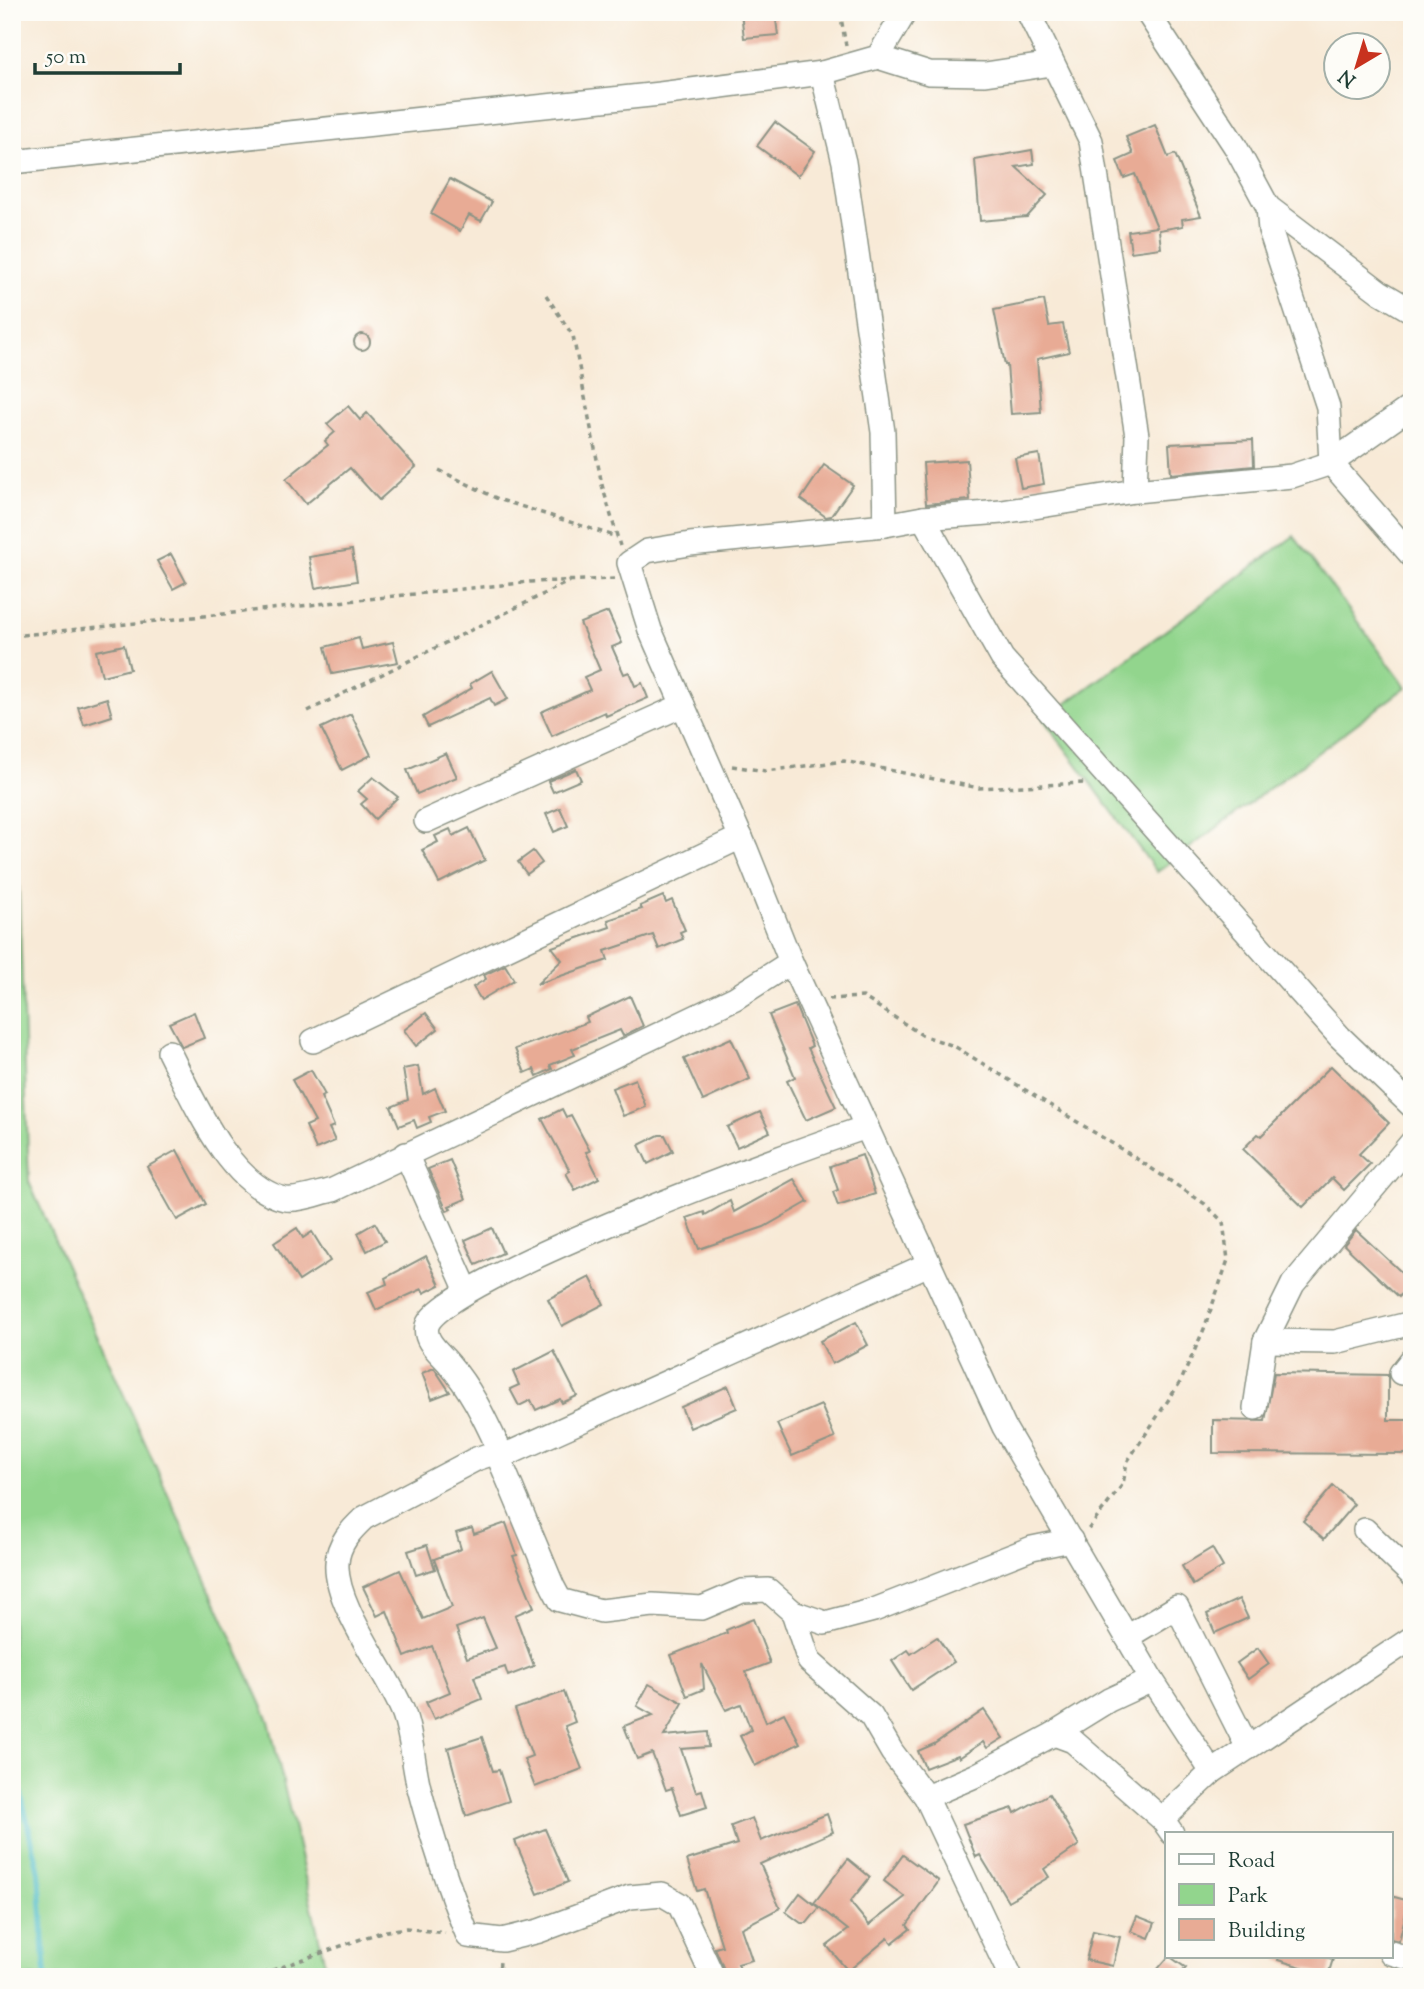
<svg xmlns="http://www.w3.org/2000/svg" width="1424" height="1989" viewBox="0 0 1424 1989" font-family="'Sorts Mill Goudy',serif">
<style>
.green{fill:#92d58d;stroke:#588960;stroke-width:2}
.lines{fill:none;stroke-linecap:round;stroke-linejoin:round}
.stream{stroke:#4ebcc6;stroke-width:6}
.building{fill:#e8ab95;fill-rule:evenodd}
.minor-casing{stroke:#8c9486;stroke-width:26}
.path{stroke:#8c9486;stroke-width:3.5;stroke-dasharray:5 5;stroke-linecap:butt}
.minor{stroke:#fff;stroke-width:23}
</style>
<rect width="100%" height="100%" fill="#fdfcf7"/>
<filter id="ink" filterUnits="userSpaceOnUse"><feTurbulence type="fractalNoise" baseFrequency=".0143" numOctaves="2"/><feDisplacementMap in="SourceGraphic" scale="14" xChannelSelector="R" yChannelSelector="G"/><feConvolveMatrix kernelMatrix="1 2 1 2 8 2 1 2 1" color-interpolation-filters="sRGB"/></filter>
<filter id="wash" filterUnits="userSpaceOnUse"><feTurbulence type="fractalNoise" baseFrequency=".00686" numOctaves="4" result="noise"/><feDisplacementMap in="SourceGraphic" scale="28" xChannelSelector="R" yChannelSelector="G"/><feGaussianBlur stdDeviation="1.57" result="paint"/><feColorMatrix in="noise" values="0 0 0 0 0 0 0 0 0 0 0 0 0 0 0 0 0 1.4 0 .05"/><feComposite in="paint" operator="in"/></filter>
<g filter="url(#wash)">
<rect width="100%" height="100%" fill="#f8ead7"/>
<g class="green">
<polygon points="1294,536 1406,687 1157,872 1044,720"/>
<polygon points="12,826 17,838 29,1182 269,1721 328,1977 12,1977"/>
</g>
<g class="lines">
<polyline class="stream" points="12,1757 39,1872 46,1977"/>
</g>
<g id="blocks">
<g class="building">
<polygon points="741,12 775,12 778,35 744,38"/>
<polygon points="775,122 815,151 798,176 757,146"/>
<polygon points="1155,125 1168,157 1175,154 1201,216 1182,219 1183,226 1159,230 1161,248 1131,252 1128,231 1157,227 1135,174 1124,178 1117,161 1133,154 1126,137"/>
<polygon points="1032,150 1034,164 1016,167 1047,195 1027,217 980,221 975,160"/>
<polygon points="450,179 492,202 481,221 469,215 460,231 431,214"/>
<polygon points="1044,300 1049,326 1063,324 1069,352 1037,359 1041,412 1011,414 1007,365 1005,365 994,310"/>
<circle cx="362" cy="342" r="8"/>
<polygon points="348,406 360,420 367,413 416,467 379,500 350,468 306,504 286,479 328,445 325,441 335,432 327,424"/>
<polygon points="1253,440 1254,466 1171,474 1169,444"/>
<polygon points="1039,454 1044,484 1021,488 1015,458"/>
<polygon points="967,460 970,500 926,504 923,463"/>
<polygon points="824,465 853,485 831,516 826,517 801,499"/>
<polygon points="352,550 357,581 315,588 309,557"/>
<polygon points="171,554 186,582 173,589 157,561"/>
<polygon points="608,612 622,643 612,647 624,674 629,672 635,686 642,683 648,698 606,716 605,712 552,736 541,712 590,690 584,677 600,670 580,623"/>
<polygon points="359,638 362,649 393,642 398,662 332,674 325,647"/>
<polygon points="124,645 130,669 102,676 96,651"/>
<polygon points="492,671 508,699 494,706 490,698 428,727 423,717 472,688 470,684"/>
<polygon points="107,698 112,716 84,725 78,707"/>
<polygon points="351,714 371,755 342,770 321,728"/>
<polygon points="446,753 457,777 417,794 407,770"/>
<polygon points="576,769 581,780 553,792 548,781"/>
<polygon points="373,777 398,797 375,819 361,804 367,799 358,791"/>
<polygon points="560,808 568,826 554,832 546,814"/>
<polygon points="469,828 485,860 439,883 422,850 438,842 435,836 450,829 453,836"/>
<polygon points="533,851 542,863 527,874 518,862"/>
<polygon points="663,896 666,903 672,900 685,930 680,932 683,939 659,949 653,935 605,951 608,960 537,984 562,960 552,947 610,927 608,920 642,909 640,906"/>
<polygon points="505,965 514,980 481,1000 473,987 486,979 484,975"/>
<polygon points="630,996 643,1026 623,1036 620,1030 572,1049 575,1055 550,1065 552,1069 537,1076 534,1069 525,1073 515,1049 588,1022 586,1017"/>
<polygon points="795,1005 812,1046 808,1048 836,1107 806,1120 787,1081 795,1077 769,1015"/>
<polygon points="194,1012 204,1038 182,1047 169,1023"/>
<polygon points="426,1013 438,1029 416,1046 404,1030"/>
<polygon points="731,1038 750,1079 703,1101 684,1059"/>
<polygon points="418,1066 423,1094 435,1088 445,1111 429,1117 431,1122 417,1128 414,1120 399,1126 391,1107 408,1100 403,1069"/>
<polygon points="1331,1066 1389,1123 1359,1154 1370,1164 1344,1190 1332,1178 1303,1207 1243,1149 1258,1134 1261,1136"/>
<polygon points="311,1070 325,1095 321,1097 334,1126 329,1128 335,1141 316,1149 306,1126 315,1122 292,1080"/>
<polygon points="635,1079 646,1107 623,1116 612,1088"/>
<polygon points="562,1109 566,1117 571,1115 590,1151 586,1152 599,1178 575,1190 566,1173 570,1171 542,1119"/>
<polygon points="760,1112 770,1132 737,1147 727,1127"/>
<polygon points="659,1135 665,1135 673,1151 648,1164 639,1145"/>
<polygon points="177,1150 206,1204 177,1220 147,1167"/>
<polygon points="862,1155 875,1194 838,1206 833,1192 838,1190 830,1166"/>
<polygon points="450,1160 466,1199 449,1206 451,1209 447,1211 428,1169"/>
<polygon points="794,1179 808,1202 764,1227 699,1249 687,1218 704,1212 705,1215 730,1201 734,1212"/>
<polygon points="375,1223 385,1241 367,1251 358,1233"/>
<polygon points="297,1228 303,1238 312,1232 330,1261 299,1281 274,1243"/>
<polygon points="492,1228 503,1253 476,1265 465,1240"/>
<polygon points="1356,1230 1412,1282 1399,1297 1344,1245"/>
<polygon points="426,1256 440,1285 424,1293 422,1289 376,1310 368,1292 387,1284 385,1278"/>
<polygon points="590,1277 604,1304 562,1326 548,1299"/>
<polygon points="856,1322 868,1345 832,1364 820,1341"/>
<polygon points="554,1351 577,1396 562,1403 560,1399 536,1410 531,1400 519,1406 510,1389 519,1385 513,1372"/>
<polygon points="434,1368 450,1392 432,1399 422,1373"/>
<polygon points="1274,1373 1388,1375 1388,1420 1412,1420 1412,1454 1213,1453 1213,1420 1265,1421"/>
<polygon points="728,1386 737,1408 690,1428 681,1407"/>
<polygon points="821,1405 835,1438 792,1456 777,1424"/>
<polygon points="1333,1486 1354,1504 1324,1539 1303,1521"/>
<path d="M506,1523l11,32 -4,1 21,51 -19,8 19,51 -26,10 -3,-9 -31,10 8,22 -48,20 -8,-17 24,-10 -18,-46 -27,11 -18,-46 -10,5 -14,-29 37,-17 23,49 29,-12 -18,-48 27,-10 -5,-16 16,-5 2,6zM483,1618l13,30 -29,10 -11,-30z"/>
<polygon points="427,1545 435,1569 416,1575 408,1551"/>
<polygon points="1212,1548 1223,1567 1193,1585 1182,1566"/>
<polygon points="1239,1599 1248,1618 1215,1633 1207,1614"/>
<polygon points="753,1619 770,1663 746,1672 766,1722 784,1713 800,1743 755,1766 740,1736 751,1730 741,1704 726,1710 702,1664 704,1689 687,1696 671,1655 727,1633 726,1630"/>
<polygon points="937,1637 954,1662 911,1690 892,1661 908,1650 911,1654"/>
<polygon points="1258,1648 1269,1664 1248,1679 1237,1663"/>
<polygon points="649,1684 683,1703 664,1736 708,1732 709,1747 681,1749 696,1792 702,1790 707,1807 681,1815 672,1788 666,1790 652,1753 637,1759 624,1726 653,1715 637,1706"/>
<polygon points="564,1692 575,1722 565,1726 582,1769 535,1787 524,1759 532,1756 515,1709"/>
<polygon points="984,1710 1003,1738 987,1748 983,1742 959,1758 958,1755 925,1768 918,1751 934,1744"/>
<polygon points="482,1737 493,1771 499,1770 509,1801 466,1816 448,1748"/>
<polygon points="1049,1794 1079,1845 1044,1869 1049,1877 1008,1901 980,1855 976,1857 963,1824 1013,1808 1015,1813"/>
<polygon points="827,1814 833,1832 760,1864 780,1908 741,1928 752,1960 738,1964 743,1977 727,1977 715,1948 722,1946 704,1889 697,1891 687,1860 737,1844 731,1826 752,1818 761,1841"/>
<polygon points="545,1829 568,1882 538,1894 515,1841"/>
<polygon points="903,1855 939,1881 907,1925 910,1929 892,1943 888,1938 848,1971 827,1946 848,1930 814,1903 848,1859 870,1877 850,1902 869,1925 905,1897 884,1881"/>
<polygon points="800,1893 819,1908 807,1923 801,1923 786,1912"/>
<polygon points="1391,1896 1409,1901 1399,1941 1391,1939"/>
<polygon points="1137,1916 1155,1923 1149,1938 1131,1931"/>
<polygon points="1093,1931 1120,1937 1113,1966 1086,1960"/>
<polygon points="1169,1956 1186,1968 1178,1977 1151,1977"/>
<polygon points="1279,1956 1321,1956 1333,1959 1328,1975 1278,1960"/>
</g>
</g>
</g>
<g filter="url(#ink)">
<use href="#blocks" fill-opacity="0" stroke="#8c9486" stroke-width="2"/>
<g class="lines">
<defs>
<g id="minor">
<polyline points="1028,12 1091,141 1137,436 1135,491"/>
<polyline points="1147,12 1235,146 1268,207 1270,230 1328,407 1331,463 1412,556"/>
<polyline points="878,57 929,73 985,74 1052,64"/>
<polyline points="822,73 844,162 883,432 885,525"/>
<polyline points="12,162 660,94 822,73 878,57 905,12"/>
<polyline points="1268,207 1380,292 1412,311"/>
<polyline points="923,518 1002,658 1340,1037 1412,1106"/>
<polyline points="426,821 683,705"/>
<polyline points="313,1041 741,837"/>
<path d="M169,1052c24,47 60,135 116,147 14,2 34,-6 48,-9l402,-192 56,-36"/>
<path d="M867,1127c-62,20 -427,152 -440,199 -4,16 15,28 23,39 23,27 35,55 50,86l-1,7 54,129 7,13 41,11 52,-6 49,3 40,-17 26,-1 25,22 32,11 49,-13 158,-62 39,-8"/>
<polyline points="406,1154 467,1291"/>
<polyline points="1265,1341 1335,1342 1412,1323"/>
<polyline points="1401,1373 1412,1359"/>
<polyline points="1255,1408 1265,1341 1293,1284 1412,1142"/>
<path d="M500,1451l-24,8 -112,59c-13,12 -26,26 -27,45 -3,43 52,111 67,151 8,23 9,50 15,74 13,49 29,100 49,148l34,4 37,-9 91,-34 32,-3 17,10 34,73"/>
<polyline points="499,1458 929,1264"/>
<polyline points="1365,1530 1412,1575"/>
<polyline points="793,1612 809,1661 871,1716 892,1752 926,1797 1011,1977"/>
<polyline points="1127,1637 1177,1607 1248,1748"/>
<polyline points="1054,1734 1109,1700 1152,1680"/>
<polyline points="1212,1772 1152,1680 1004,1427 791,962 746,849 650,630 629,563 647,551 690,544 885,525 923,518 1002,512 1135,491 1292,476 1331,463 1412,406"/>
<polyline points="926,1797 977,1775 1054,1734 1073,1741 1162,1819 1172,1833"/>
<polyline points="1162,1819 1212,1772 1412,1638"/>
<polyline points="1391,1953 1412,1959"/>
</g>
</defs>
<use href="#minor" class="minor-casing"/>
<g class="path">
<polyline points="840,12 846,46"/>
<polyline points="546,295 573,336 602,485 620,546"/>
<polyline points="439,470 498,499 617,537"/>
<polyline points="12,636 530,582 614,579"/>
<polyline points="308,711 570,581"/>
<polyline points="732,766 766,771 844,761 979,788 1085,783"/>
<polyline points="829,999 863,997 922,1035 954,1046 1131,1155 1205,1204 1223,1222 1228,1260 1204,1329 1181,1381 1127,1462 1123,1484 1087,1531"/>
<polyline points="253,1977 381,1932 406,1928 445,1933"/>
<polyline points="499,1977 500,1960"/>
</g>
<use href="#minor" class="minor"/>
</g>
</g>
<rect width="1424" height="1989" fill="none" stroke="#fdfcf7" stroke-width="42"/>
<rect x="1165" y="1832" width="228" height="126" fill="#fdfcf7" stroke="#a4b0a9" stroke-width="2"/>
<rect x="1179" y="1854" width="35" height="10" fill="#ffffff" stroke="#a4b0a9" stroke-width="2"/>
<text x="1228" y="1867" font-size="21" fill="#1f3d34">Road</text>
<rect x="1179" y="1884" width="35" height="21" fill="#92d58d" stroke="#a4b0a9" stroke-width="2"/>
<text x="1228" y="1902" font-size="21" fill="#1f3d34">Park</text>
<rect x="1179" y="1919" width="35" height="21" fill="#e8ab95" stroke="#a4b0a9" stroke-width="2"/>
<text x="1228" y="1937" font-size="21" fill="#1f3d34">Building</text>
<g transform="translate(1357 66) rotate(218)"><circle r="33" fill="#fdfcf7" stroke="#a4b0a9" stroke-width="2"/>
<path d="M0-5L12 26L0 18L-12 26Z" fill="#c8321e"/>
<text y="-10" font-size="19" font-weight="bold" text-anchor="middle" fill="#1f3d34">N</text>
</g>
<path d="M35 63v10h145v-10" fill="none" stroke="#1f3d34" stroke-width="3.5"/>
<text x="46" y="63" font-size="21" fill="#1f3d34" stroke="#fdfcf7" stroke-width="5" paint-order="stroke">50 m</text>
</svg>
